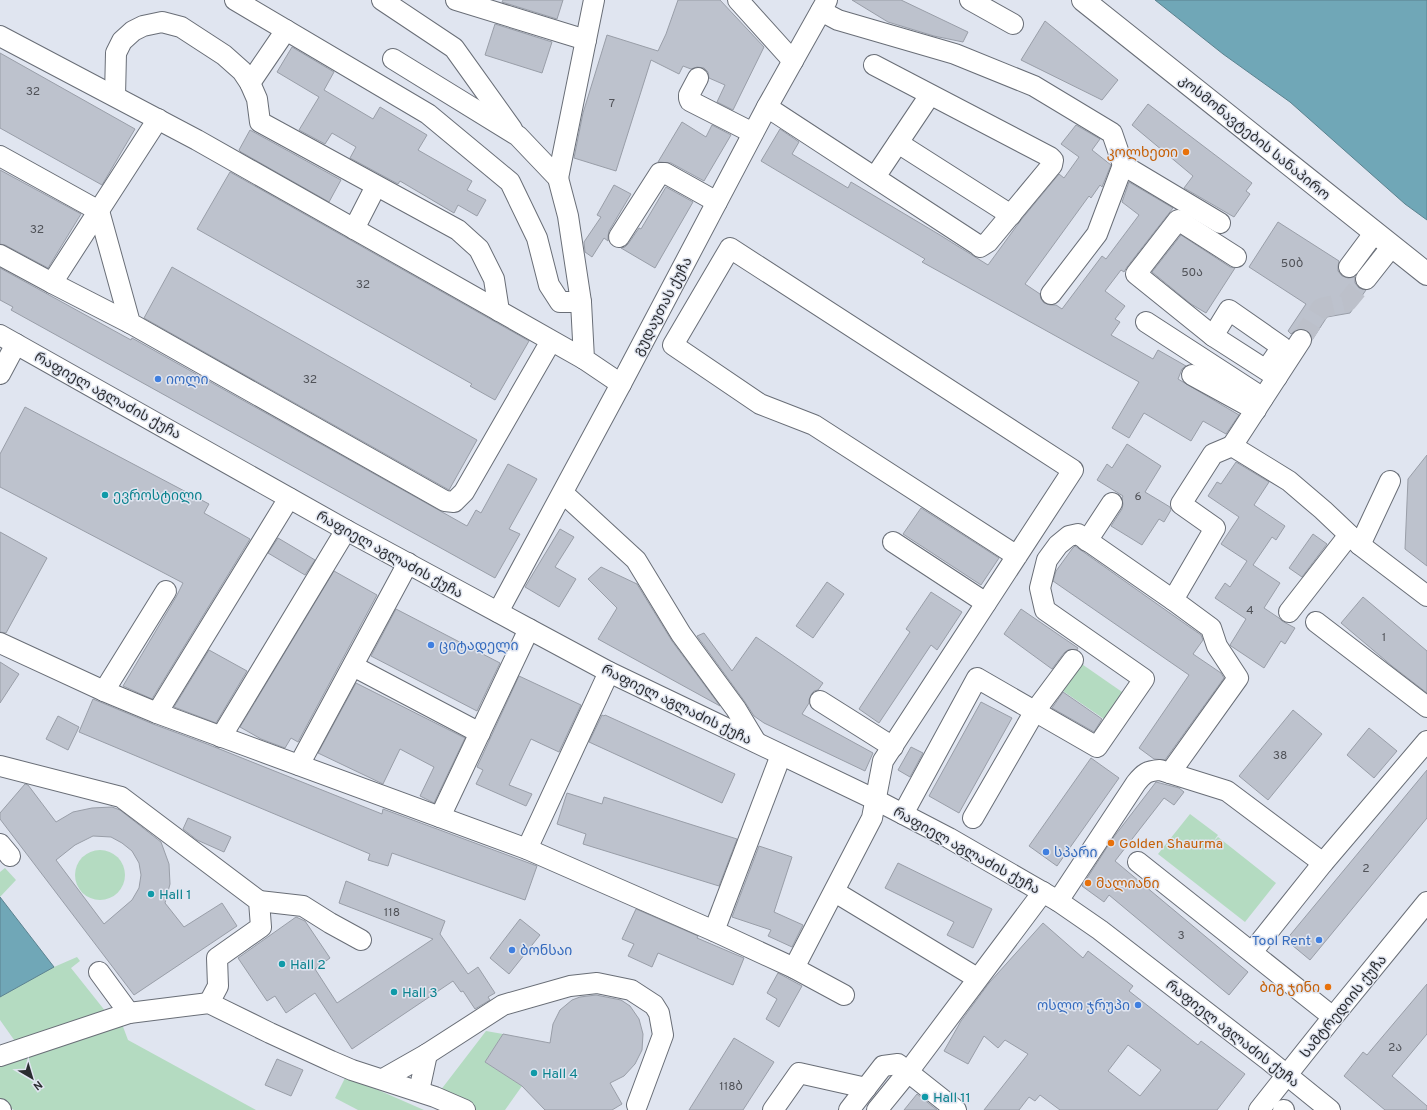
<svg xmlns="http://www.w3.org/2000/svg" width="1427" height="1110" viewBox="0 0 1427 1110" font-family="Overpass,'Noto Sans Georgian',sans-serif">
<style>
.green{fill:#b4dbc1}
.water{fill:#70a7b7;stroke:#5b828f}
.building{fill:#bdc2cd;stroke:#999ea8;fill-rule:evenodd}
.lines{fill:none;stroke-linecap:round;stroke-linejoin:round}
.minor-tunnel{stroke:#bcc0ca;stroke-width:20;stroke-dasharray:20 10;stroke-linecap:butt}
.minor-casing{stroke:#696e77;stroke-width:22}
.major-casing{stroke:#696e77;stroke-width:24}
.minor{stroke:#fff;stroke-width:20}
.major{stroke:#fff;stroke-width:22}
.food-dot{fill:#e8710a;stroke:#e0e5f0;stroke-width:1.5}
.shop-dot{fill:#3f7fe0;stroke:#e0e5f0;stroke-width:1.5}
.culture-dot{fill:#0f9aa8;stroke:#e0e5f0;stroke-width:1.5}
.labels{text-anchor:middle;stroke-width:3;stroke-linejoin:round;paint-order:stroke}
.number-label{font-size:12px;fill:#505258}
.street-label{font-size:14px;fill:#2b2d31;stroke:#e0e5f0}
.food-label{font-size:14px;fill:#c56008;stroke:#e0e5f0;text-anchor:end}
.shop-label{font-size:14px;fill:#366cbe;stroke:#e0e5f0;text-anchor:start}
.culture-label{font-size:14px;fill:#0d838f;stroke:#e0e5f0;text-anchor:start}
</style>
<rect width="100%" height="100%" fill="#e0e5f0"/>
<g class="green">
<polygon points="1076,660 1125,694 1107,721 1057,687"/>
<polygon points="1190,814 1218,835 1213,842 1218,837 1276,883 1245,922 1158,854"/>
<circle cx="100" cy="875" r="25"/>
<polygon points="5,868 16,880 0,897 0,872"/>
<polygon points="77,957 80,961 71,968 106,1012 17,1044 0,1020 0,997 54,967"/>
<polygon points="122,1024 128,1040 256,1110 14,1110 0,1102 0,1066"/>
<polygon points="486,1031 503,1034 485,1062 522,1086 505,1110 475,1110 440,1091"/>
<polygon points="346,1076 424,1110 358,1110 335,1098"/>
</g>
<g class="water">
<polygon points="1155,0 1427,0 1427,220 1405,204 1290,102 1223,54"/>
<polygon points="0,897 54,967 0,997"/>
</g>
<g class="building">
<polygon points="503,0 563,0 557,19 502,2"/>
<polygon points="678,0 720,0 764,47 733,110 717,102 725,85 709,78 708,72 704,68 697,67 691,69 683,66 679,74 651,60 616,171 574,158 583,113 607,35 658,51 666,34"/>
<polygon points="852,0 901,0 968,32 963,42 934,36 888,22"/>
<polygon points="1045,21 1118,80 1102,100 1021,60"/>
<polygon points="495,24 552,42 542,73 485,55"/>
<polygon points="292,47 334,72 324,90 373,119 380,107 427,135 418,150 472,181 467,190 486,200 477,216 458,205 454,213 400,181 398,184 350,158 356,147 332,133 325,144 299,130 319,97 277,72"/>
<polygon points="0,53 135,129 102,185 0,128"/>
<polygon points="1148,104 1252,183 1246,191 1250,194 1234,217 1184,188 1193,176 1132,125"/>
<polygon points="682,122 706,137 712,125 731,135 704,181 671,163 658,162"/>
<polygon points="1076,125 1100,139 1092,150 1111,165 1102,187 1100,185 1091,198 1089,196 1025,284 1040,294 1041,299 1044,303 1050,305 1056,305 1062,309 1102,256 1106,259 1139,215 1122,202 1129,182 1173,208 1127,267 1124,272 1121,270 1105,291 1125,306 1115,319 1120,322 1111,335 1153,359 1158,350 1186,366 1182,369 1178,379 1239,415 1226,434 1203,421 1191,441 1144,413 1129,438 1112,428 1139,382 922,262 925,259 761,161 780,129 799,142 792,154 848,188 851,182 940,235 988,265 1021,220 1059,174 1064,178 1079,157 1061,144"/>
<polygon points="250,130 341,180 329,202 241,152 239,150"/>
<polygon points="0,170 81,214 48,268 5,245 0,244"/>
<polygon points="230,172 529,341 495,400 470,386 472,384 197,229"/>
<polygon points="614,185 631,194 609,231 608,236 608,241 604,238 592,257 585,252 584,242 601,217 597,215"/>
<polygon points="666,187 693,202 655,268 621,248 625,247 628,244 639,228 641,229"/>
<polygon points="1278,222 1339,261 1338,266 1338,271 1342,276 1348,278 1355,277 1355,283 1359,288 1366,290 1350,313 1327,317 1312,340 1311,334 1307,330 1302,329 1296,330 1291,334 1288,331 1306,304 1249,267"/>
<polygon points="1181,235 1230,267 1235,268 1206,313 1191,304 1152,272"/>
<polygon points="172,267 477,440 449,490 144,318"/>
<polygon points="0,268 131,340 132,338 467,526 476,510 481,513 508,464 537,479 509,529 520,534 495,578 11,310 13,307 0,300"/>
<polygon points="25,407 209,504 204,513 250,539 152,699 123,686 176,597 183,583 0,487 0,454"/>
<polygon points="1127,444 1161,466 1145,492 1170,507 1171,510 1164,522 1159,519 1142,545 1111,526 1122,509 1123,504 1122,498 1123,496 1097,480 1107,464 1112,468"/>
<polygon points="1427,455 1427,566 1405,549 1408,479"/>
<polygon points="1236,462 1269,482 1254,505 1285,526 1276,540 1272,537 1253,565 1280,583 1264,608 1279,618 1282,621 1295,628 1285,644 1281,641 1264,668 1231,646 1230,645 1246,619 1215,598 1225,583 1230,587 1247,561 1221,544 1239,517 1208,496 1217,482 1221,484"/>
<polygon points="921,508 999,558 981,585 903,534"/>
<polygon points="560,529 574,537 555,567 576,579 559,607 525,587"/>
<polygon points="0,532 47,558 6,633 0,632"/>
<polygon points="1313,534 1327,544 1302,577 1289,568"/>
<polygon points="278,538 315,560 305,575 268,553"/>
<polygon points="1075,546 1201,635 1203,640 1193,654 1221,673 1224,678 1165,760 1154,759 1139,748 1189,675 1053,581 1056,571 1072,549"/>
<polygon points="601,567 637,584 672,641 720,706 598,639 617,608 588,579"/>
<polygon points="334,571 377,595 298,742 291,738 285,748 261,739 240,727"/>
<polygon points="827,582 844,594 813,638 796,626"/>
<polygon points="931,592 962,612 937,650 931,645 879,723 859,709 910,632 906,629"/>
<polygon points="1363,597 1427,651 1427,693 1392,666 1341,623"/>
<polygon points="396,609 500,663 477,711 371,656"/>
<polygon points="1021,609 1078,648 1077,650 1068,650 1064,653 1052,669 1004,634"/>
<polygon points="704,633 732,671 756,637 823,683 818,690 814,691 811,695 809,700 809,703 802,714 873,753 865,771 764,723 754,716 745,702 697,636"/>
<polygon points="209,650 247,671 216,723 174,707"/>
<polygon points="0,662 19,674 0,703"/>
<polygon points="519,676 581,705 559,752 531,739 509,785 532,794 526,806 476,784 483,770 477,767"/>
<polygon points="356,683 465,738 434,803 420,796 434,767 400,749 383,784 318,753"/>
<polygon points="1063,692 1102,719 1094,732 1052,708"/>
<polygon points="93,699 153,724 207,744 382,814 383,809 537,866 525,900 392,853 388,866 368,860 370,854 79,732"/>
<polygon points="981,702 1012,718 959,813 929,796"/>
<polygon points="1293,710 1322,734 1268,800 1239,776"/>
<polygon points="602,715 604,716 605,715 735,774 722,803 589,742"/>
<polygon points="58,716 79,727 68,750 46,739"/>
<polygon points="1369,728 1397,751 1374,778 1347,755"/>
<polygon points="911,747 923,753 910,777 898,770"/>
<polygon points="1091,758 1119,778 1057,866 1029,846"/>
<polygon points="1427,770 1427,818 1310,960 1286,940"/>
<polygon points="1156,782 1179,788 1184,792 1174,805 1164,798 1115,861 1248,972 1229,995 1109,895 1104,902 1082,886 1113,838"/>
<path d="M25,784l3,1 28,37 17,-10 19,-4 20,-1 8,3 41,32 8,22 1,20 -5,19 19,24 38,-24 15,23 -103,69 -134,-176v-6zM93,836l18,1 11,6 10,8 7,12 2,12 -2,13 -7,12 -28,24 -48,-64 19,-15z"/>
<polygon points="567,793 602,804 604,797 737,839 719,886 583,844 586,834 557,824"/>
<polygon points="188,818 231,837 224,852 197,840 183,829"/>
<polygon points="759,846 792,857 774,912 803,925 792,947 768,936 771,930 732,917"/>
<polygon points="898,863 992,909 973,948 947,935 954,922 885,888"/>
<polygon points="346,881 445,921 440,934 468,974 478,967 495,993 488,997 490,1000 475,1009 463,991 461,992 453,981 352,1049 315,993 286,1013 275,996 267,1001 238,958 296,917 305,921 330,958 315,969 337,1003 433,939 339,903"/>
<polygon points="636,909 698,936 697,938 744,958 733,985 658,953 652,967 628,956 634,944 622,939"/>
<polygon points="520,919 540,935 509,974 490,958"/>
<path d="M1043,923l40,35 5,-7 45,35 -4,5 69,54 3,-4 44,33 -28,36h-157l-20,-15 -5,6 -6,-4 -10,13h-35l44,-56 -23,-14 -7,8 -14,-12 -16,28 -24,-13 17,-30 28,-38zM1128,1045l33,25 -21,26 -32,-25z"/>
<polygon points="778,973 802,986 779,1027 766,1019 777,999 767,993"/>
<polygon points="1427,984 1427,1034 1392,1076 1427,1106 1427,1110 1385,1110 1344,1076 1363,1052 1367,1055"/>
<polygon points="596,995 621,1000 630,1006 639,1019 643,1034 642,1050 635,1064 624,1076 610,1083 622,1104 612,1110 545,1110 522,1086 485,1062 503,1034 550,1043 553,1024 560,1010 572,1000 580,997"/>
<polygon points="734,1038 774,1062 743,1110 689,1110"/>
<polygon points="277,1059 303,1070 291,1096 265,1085"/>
<polygon points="917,1094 937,1110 904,1110"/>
</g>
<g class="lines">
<polyline class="minor-tunnel" points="1301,340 1321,308 1347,302 1366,279"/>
<defs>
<g id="minor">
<polyline points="235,0 428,114 510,182 537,238 549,285 560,302 581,302"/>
<polyline points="382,0 454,48 512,129"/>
<polyline points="456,0 586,40"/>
<polyline points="738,0 793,61"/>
<polyline points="970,0 1013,24"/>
<polyline points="821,11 838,20 955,54 1034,86 1112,133 1123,165 1220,223"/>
<polyline points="0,36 197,140 584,359"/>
<polyline points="393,59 518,136 558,178 568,216 581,302 584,359 621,384"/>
<polyline points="698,78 689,95 689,98 690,101 753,133"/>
<polyline points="250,83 286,30"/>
<polyline points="115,96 116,53 122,41 133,31 143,26 162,22 181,27 224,55 242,71 250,83 257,99 260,122 458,230 479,249 494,279 499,311"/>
<polyline points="767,107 978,245 980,247 988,242 1052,165 1053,160 1050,157 874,65"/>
<polyline points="898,143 1011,215"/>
<polyline points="0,156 99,211 130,323 445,501 454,502 464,492 551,341"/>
<polyline points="875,177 930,95"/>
<polyline points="558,178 594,0"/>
<polyline points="354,229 376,186"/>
<polyline points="619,237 660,173 665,173 717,202"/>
<polyline points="0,255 52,283 158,119"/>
<polyline points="1236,257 1178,220 1136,274 1213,336 1277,377"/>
<polyline points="1349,267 1375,232"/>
<polyline points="1366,279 1392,246"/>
<polyline points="52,283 130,323"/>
<polyline points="1051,294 1097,234 1123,165"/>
<polyline points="1146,322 1263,398"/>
<polyline points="0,335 346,530 529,629 609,672 876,800 949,838 1058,901 1100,930 1267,1059 1330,1110"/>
<polyline points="1213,336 1229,310 1282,347 1268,367"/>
<polyline points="1301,340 1232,446 1289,481 1323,510 1360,545 1427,596"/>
<polyline points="0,374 16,344"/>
<polyline points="1192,375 1256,410"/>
<polyline points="563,493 636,560 681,634 736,709 756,742"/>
<polyline points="1087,541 1112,503"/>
<polyline points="893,542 986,603"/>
<polyline points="1360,545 1390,481"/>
<polyline points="498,612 621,384 767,107 827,0"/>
<polyline points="1289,612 1349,535"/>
<polyline points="1316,622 1427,707"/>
<polyline points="0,643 104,691 157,713 527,849 714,931 794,968 844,995"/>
<polyline points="353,666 480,733"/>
<polyline points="104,691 166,591"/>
<polyline points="820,701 893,747"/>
<polyline points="157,713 289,498"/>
<polyline points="221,737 346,530"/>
<polyline points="299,765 408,563"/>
<polyline points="0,766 121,797 259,901 261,927 217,958 218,986 209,1003"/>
<polyline points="1170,773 1238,678 1217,646 1211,628 1173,600 1215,528 1181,504 1213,454 1232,446"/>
<polyline points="903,814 977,678 1097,747 1144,679 1045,610 1040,588 1047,560 1058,545 1069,536 1078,534 1173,600"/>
<polyline points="440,817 529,629"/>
<polyline points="973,818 1035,711 1073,660"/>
<polyline points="0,844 10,856"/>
<polyline points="527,849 609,672"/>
<polyline points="1138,862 1333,1017"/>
<polyline points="835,892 977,978"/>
<polyline points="259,901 303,906 330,923 361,940"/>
<path d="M1058,901l78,-118c8,-10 11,-12 24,-13l67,21 96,72"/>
<polyline points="714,931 781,755"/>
<polyline points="1252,952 1323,863 1427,741"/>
<polyline points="794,968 872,818 883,761 1073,470 730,248 673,345 760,404 814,425 1017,556"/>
<polyline points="99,972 129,1013"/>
<polyline points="427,1054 503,1005 570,986 597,983 631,990 654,1005 659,1013 663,1035 637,1105"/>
<polyline points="0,1056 129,1013 209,1003 270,1033 331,1061 352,1070 435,1097 465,1110"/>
<polyline points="383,1079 427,1054 419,1091"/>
<polyline points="0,1109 1,1110"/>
<polyline points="773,1110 799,1073 866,1088"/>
<polyline points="849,1110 883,1066 898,1064 908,1072 1043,892"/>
<polyline points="877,1110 908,1072 956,1110"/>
<polyline points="1259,1110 1333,1017 1427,902"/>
<polyline points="1283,1110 1284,1110"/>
</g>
<polyline id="major" points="1083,0 1427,274"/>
</defs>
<use href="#minor" class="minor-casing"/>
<use href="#major" class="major-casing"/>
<use href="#minor" class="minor"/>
<use href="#major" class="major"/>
</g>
<g class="food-dot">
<circle cx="1186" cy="152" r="4"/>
<circle cx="1111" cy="843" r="4"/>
<circle cx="1088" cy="883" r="4"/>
<circle cx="1328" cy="987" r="4"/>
</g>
<g class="shop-dot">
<circle cx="158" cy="379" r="4"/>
<circle cx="431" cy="645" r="4"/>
<circle cx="1046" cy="852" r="4"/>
<circle cx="1319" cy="940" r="4"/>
<circle cx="512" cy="950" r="4"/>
<circle cx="1138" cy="1005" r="4"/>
</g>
<g class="culture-dot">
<circle cx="105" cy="495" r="4"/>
<circle cx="151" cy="894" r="4"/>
<circle cx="282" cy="964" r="4"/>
<circle cx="394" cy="992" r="4"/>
<circle cx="534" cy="1073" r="4"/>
<circle cx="925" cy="1097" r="4"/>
</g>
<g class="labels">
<g class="number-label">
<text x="33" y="95">32</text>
<text x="612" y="107">7</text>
<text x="37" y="233">32</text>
<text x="1292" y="267">50ბ</text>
<text x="1192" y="276">50ა</text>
<text x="363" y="288">32</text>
<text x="310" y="383">32</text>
<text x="1138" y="500">6</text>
<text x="1250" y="614">4</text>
<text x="1384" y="641">1</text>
<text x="1280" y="759">38</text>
<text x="1366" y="872">2</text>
<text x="392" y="916">118</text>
<text x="1181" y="939">3</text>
<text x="1395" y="1051">2ა</text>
<text x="731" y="1090">118ბ</text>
</g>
<g class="street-label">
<text transform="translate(1255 137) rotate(39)" y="5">კოსმონავტების სანაპირო</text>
<text transform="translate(662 306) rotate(-62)" y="5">გუდაუთას ქუჩა</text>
<text transform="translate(108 395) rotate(29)" y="5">რაფიელ აგლაძის ქუჩა</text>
<text transform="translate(390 554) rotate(29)" y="5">რაფიელ აგლაძის ქუჩა</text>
<text transform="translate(677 704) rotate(26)" y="5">რაფიელ აგლაძის ქუჩა</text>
<text transform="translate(967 850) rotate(29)" y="5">რაფიელ აგლაძის ქუჩა</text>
<text transform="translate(1343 1006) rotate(-51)" y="5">სამტრედიის ქუჩა</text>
<text transform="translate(1233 1033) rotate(38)" y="5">რაფიელ აგლაძის ქუჩა</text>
</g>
<g class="food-label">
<text x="1178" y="157">კოლხეთი</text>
<text x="1119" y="848" text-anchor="start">Golden Shaurma</text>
<text x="1096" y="888" text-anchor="start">მალიანი</text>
<text x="1320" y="992">ბიგ ჯინი</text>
</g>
<g class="shop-label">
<text x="166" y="384">იოლი</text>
<text x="439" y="650">ციტადელი</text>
<text x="1054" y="857">სპარი</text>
<text x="1311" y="945" text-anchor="end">Tool Rent</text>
<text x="520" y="955">ბონსაი</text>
<text x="1130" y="1010" text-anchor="end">ოსლო ჯრუპი</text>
</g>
<g class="culture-label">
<text x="113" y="500">ევროსტილი</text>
<text x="159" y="899">Hall 1</text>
<text x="290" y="969">Hall 2</text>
<text x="402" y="997">Hall 3</text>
<text x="542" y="1078">Hall 4</text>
<text x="933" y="1102">Hall 11</text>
</g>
</g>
<g transform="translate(32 1078) rotate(142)" stroke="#e0e5f0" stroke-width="3" paint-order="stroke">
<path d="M0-3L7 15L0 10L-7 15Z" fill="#2b2d31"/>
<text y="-6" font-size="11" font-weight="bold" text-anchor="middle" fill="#2b2d31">N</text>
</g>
</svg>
